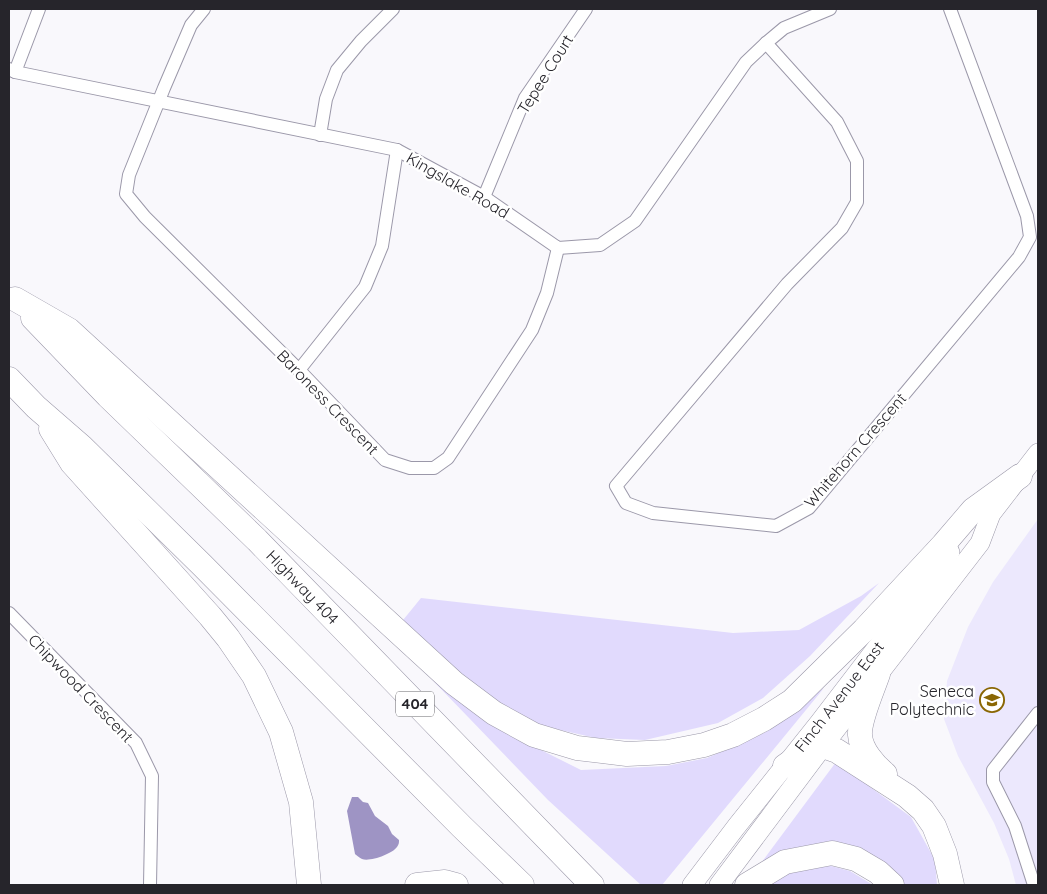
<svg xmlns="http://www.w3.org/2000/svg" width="1047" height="894" viewBox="0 0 1047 894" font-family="Quicksand,sans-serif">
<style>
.built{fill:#ece8fd}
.green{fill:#e1dafd}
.water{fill:#9e94c4}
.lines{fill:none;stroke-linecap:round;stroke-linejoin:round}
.minor-casing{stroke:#9b98a9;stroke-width:14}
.secondary-casing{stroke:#9b98a9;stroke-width:20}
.motorway-casing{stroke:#9b98a9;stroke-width:25}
.minor{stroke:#fff;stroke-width:12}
.secondary{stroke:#fff;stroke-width:19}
.motorway{stroke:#fff;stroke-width:24}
.labels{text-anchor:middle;stroke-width:5;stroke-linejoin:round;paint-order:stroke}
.shield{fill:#fff;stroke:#67666b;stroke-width:1}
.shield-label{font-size:15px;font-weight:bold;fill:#26252b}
.street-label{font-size:16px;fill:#26252b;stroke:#fff}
.poi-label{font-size:16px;fill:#26252b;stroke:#fff;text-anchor:end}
</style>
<rect width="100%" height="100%" fill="#f9f8fc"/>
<polygon class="built" points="1038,519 1038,885 1016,885 1009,859 994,823 958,756 944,719 947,681 968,627 993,582"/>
<g class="green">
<polygon points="879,583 810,656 763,698 718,723 645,740 596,738 542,726 490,700 399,625 421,598 733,633 799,630 861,596"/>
<polygon points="415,662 507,733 581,770 666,766 707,758 764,733 824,688 662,885 641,885 548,800"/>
<polygon points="836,762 911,817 935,860 937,885 902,885 864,850 753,874"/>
<polygon points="831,866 850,871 873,885 763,885 790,870 811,867"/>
</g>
<path class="water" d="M352,797h6l5,5 5,1 7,13 13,10 4,8 7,6c0,3 0,4 -2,7 -5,7 -27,15 -35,12 -2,-1 -6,-4 -7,-5l-8,-43z"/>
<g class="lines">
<defs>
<g id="minor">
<polyline points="204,9 191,25 164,88 129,175 126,194 145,217 299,370 385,460 410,468 434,468 448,458 532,330 547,293 558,248"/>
<polyline points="766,43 837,122 857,161 857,202 842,228 787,284 616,486 626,503 653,513 776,526 809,508 1019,257 1030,237 1027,216 950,9"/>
<polyline points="9,69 15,72 397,150 484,197 558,248 600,245 635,221 746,62 766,43 784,28 830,9"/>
<polyline points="15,72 39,9"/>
<polyline points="320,135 326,99 337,70 361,41 393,9"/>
<polyline points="484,197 525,98 586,9"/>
<polyline points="299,370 365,287 382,246 397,150"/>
<polyline points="9,613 136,743 152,776 150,885"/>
<polyline points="1034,885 1015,826 993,782 993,770 1038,713"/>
</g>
<g id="secondary">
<path id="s1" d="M692,885l44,-58 83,-104 131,-171"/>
<polyline points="719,885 833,733 980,543 991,514 1038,453"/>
</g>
<g id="motorway">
<polyline points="15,299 69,330 454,683 494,713 534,735 577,748 627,754 668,752 704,745 733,735 764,719 792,701 864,630 943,545 973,510 1020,476"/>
<path id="s2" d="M33,318l75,78 149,144 335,345"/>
<polyline points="9,379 36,407 82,447 202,565 462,827 522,885"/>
<polyline points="51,429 72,463 210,616 228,638 254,676 281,732 301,802 309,885"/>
<path d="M878,674c-5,15 -19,46 -18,61 1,15 14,30 25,39"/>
<polyline points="785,766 808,750 823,746 837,751 907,796 923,810 934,826 945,854 952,885"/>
<polyline points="417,885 445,882 456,885"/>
<polyline points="747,885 785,862 832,853 856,859 878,872 892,885"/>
</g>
</defs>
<use href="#minor" class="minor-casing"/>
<use href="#secondary" class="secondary-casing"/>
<use href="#motorway" class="motorway-casing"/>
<use href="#minor" class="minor"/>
<use href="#secondary" class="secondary"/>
<use href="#motorway" class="motorway"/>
</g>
<defs>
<symbol id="university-ring" viewBox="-11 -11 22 22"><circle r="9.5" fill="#fff" stroke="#8a6704" stroke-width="1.5"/><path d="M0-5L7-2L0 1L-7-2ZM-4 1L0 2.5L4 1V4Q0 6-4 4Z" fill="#8a6704"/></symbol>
</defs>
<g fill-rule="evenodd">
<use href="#university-ring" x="978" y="686" width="28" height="28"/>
</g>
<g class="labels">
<rect class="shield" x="396" y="691.5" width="38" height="25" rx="4"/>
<g class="shield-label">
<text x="415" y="709">404</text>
</g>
<g class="street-label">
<text transform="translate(545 74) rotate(-58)" y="6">Tepee Court</text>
<text transform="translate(458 185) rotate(30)" y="6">Kingslake Road</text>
<text transform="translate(328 402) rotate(46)" y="6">Baroness Crescent</text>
<text transform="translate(855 450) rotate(-49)" y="6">Whitehorn Crescent</text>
<text dy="6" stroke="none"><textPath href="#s2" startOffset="381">Highway 404</textPath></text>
<text transform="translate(81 688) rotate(46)" y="6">Chipwood Crescent</text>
<text dy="6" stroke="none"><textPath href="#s1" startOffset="239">Finch Avenue East</textPath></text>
</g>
<g class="poi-label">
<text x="974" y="697">Seneca<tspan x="974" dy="18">Polytechnic</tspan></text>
</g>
</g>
<rect width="1047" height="894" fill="none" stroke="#26252b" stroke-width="20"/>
</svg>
